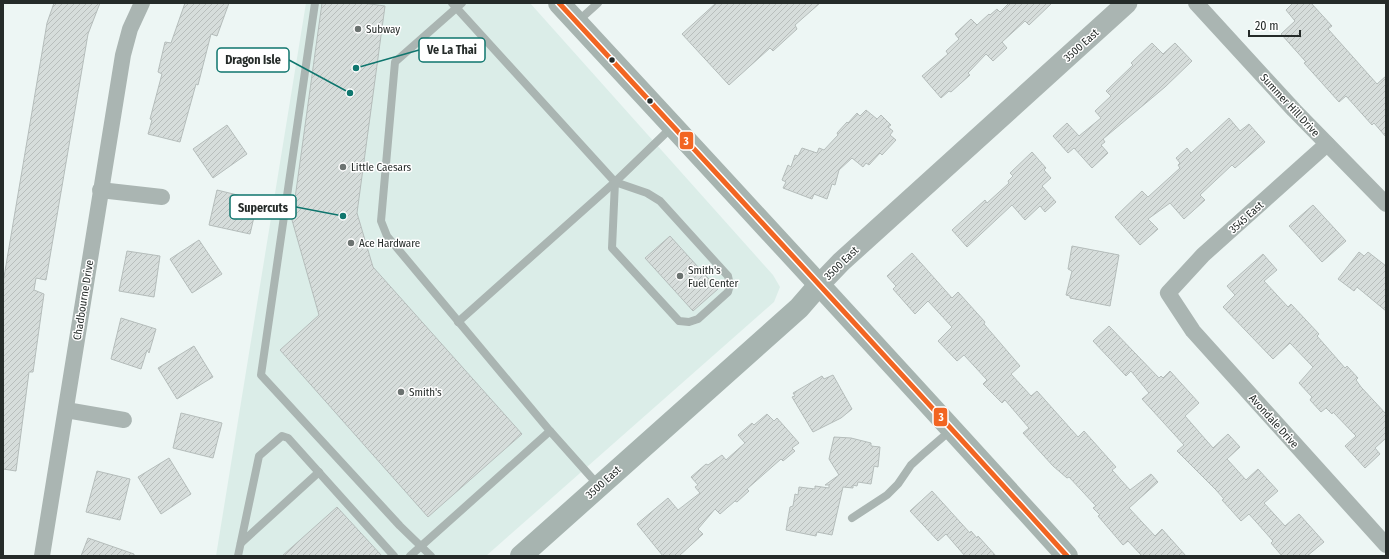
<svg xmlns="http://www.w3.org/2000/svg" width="1389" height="559" viewBox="0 0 1389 559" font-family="'Fira Sans Condensed',sans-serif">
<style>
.built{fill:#dbede8}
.building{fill:url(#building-hatch);stroke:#b5bdbb}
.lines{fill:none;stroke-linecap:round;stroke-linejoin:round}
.service{stroke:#aab5b2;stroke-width:8}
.minor{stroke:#aab5b2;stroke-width:16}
.tertiary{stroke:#aab5b2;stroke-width:21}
.secondary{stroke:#a7b4b0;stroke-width:22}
.bus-1-casing{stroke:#fff;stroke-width:8}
.bus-1{stroke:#f26522;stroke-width:5}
.poi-dot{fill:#6b7270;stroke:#fff;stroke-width:1.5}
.bus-dot{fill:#252b29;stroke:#fff;stroke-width:1.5}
.labels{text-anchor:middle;stroke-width:3;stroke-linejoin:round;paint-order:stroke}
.poi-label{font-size:11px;fill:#252b29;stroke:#fff;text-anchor:start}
.street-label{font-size:11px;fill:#252b29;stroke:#fff}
.leader{fill:none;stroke:#0f766e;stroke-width:1.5}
.callout-dot{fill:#0f766e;stroke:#fff;stroke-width:1.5}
.callout{fill:#fff;stroke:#0f766e;stroke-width:1.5}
.callout-label{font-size:12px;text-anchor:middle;font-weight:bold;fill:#252b29}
.line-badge{stroke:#fff;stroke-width:1.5}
.badge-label{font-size:11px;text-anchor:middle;font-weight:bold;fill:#fff}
</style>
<defs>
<pattern id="building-hatch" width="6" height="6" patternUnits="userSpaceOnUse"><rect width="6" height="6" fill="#d6dddb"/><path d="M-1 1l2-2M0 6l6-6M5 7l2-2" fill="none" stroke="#b8bebc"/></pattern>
</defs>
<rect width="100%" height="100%" fill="#edf6f4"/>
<polygon class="built" points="306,3 530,3 773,275 780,287 774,302 486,556 216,556"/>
<g class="building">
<polygon points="54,3 100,3 88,34 46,280 36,278 34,290 44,294 33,372 29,372 16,471 3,469 3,283 47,23"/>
<polygon points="185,3 229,3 217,36 211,34 198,85 196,84 180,142 148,134 152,120 150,119 162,74 158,72 165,42 171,43"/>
<polygon points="322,3 363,3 385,6 357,213 373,267 522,434 428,517 280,350 319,315 292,220"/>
<polygon points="716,3 820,3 795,25 797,29 773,51 770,48 729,85 682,34"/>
<polygon points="1009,3 1052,3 1029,25 1025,21 1002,42 1007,48 993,61 986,54 968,73 970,75 951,92 949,91 941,98 922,76 948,54 946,51 959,39 955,34 971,19 977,25 989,14 990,15 997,9 1000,12"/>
<polygon points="1293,3 1311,3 1332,26 1328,29 1377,84 1386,76 1386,137 1374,123 1372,125 1346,96 1339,102 1304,63 1306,62 1281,34 1295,21 1286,10"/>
<polygon points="1152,43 1163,54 1175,43 1192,61 1165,87 1103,139 1105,142 1101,145 1108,153 1092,168 1074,148 1068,153 1053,136 1067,123 1079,136 1101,118 1095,111 1111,96 1106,91 1133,65 1131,63"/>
<polygon points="866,110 877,119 881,115 891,125 888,127 893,131 890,135 896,140 882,155 880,153 869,165 866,163 863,167 852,158 839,170 835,185 832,184 827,199 814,194 812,199 783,188 786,182 782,180 788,165 791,167 795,155 798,156 802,148 817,153 819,148 824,150 838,135 837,133 847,122 848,123 857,113 860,116"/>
<polygon points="1229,118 1240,131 1249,124 1265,142 1235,168 1232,165 1200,195 1205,200 1184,219 1170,203 1148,219 1158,229 1140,245 1115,217 1142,191 1148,197 1180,168 1178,165 1180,163 1176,158 1187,148 1191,153"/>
<polygon points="227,125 247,154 213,178 193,149"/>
<polygon points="1032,152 1046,168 1044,170 1051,178 1042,186 1056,202 1045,212 1040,206 1025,220 1012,205 967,247 952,230 985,200 987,203 1009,183 1008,181 1013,176 1010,173"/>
<polygon points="217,190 258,200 250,234 209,225"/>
<polygon points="1313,205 1346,241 1322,262 1289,226"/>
<polygon points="670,236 718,289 693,311 645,258"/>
<polygon points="199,240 222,274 192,293 170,259"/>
<polygon points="1072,246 1119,255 1110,306 1070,298 1070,296 1066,295 1072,271 1068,269"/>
<polygon points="127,251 160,256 154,297 119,291"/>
<polygon points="1359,252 1364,256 1368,252 1386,266 1386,311 1357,287 1354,291 1338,279"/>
<polygon points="912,253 952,298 958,292 985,322 984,324 1020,366 1011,374 1031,396 1037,391 1078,437 1084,431 1116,467 1112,470 1130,490 1151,474 1158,482 1129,508 1155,536 1162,529 1186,556 1142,556 1128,541 1123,545 1098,516 1100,515 1093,508 1096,506 1069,477 1067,478 1053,466 1023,433 1029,428 1005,400 1002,403 983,384 987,380 964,355 957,361 938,341 952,327 928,301 915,314 893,289 896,286 887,276"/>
<polygon points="1263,254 1277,270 1264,281 1288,307 1291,304 1319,334 1317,336 1345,368 1347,366 1358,378 1356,380 1361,387 1386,414 1386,438 1375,448 1380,454 1365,468 1345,446 1356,436 1333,412 1332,414 1326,408 1321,412 1310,400 1312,397 1299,383 1313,367 1290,343 1273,359 1223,307 1235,295 1227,286"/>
<polygon points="121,318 156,329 149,353 147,350 141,369 111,359"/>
<polygon points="1109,326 1159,378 1161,376 1163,378 1170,371 1199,403 1185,416 1213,448 1228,434 1240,447 1227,459 1246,480 1258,469 1278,491 1264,503 1285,526 1299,514 1324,542 1307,556 1282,556 1271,543 1273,541 1249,514 1241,521 1222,500 1224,499 1216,490 1177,451 1184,445 1142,399 1149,393 1131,371 1126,376 1093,341"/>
<polygon points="194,346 213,377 177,399 158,368"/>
<polygon points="833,375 852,409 841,418 813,432 792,397 795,396 793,393 822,376 824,379"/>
<polygon points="181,413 222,423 213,458 173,448"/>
<polygon points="767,414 774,421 777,418 799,443 792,448 795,451 783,461 781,459 747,489 749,491 737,502 735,501 720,514 715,509 698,529 703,534 679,556 663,556 637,524 668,498 678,510 700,493 695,487 698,485 691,477 706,464 708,465 722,455 726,460 745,443 738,435 752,423 754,425"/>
<polygon points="834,437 851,438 871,443 871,446 880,447 878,467 874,466 871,484 858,482 857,486 853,485 853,488 843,487 832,535 817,532 816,536 786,530 790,507 793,506 795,494 798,495 799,487 815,489 815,486 829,488 829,485 825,485 839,475 829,459"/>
<polygon points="169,458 191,494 161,514 138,477"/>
<polygon points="97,471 130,479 120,520 86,512"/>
<polygon points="932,491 970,533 971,531 977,538 978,536 996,556 965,556 946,534 938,541 910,511"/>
<polygon points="337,507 382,556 282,556"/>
<polygon points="88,538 134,554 134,556 81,556"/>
</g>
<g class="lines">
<g class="service">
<polyline points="315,3 261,375 400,526 431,556"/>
<polyline points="452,3 615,182 612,248 679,321 689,322 698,319 728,292 730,285 728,276 660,201 647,193 615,182"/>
<polyline points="462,3 395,62 381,221 387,236 550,431"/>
<polyline points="577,22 598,3"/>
<polyline points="458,322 615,182 672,127"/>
<polyline points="852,518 887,495 898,484 911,465 922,455 951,430"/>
<polyline points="241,543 319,472"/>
<polyline points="238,556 259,456 282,436 288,438 394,556"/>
<polyline points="410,556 550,431 599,486"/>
</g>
<g class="minor">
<polyline points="1196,3 1294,110 1386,204"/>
<polyline points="1327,144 1203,255 1168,293 1193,331 1386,545"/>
<polyline points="100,190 162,197"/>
<polyline points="66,410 124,420"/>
<polyline points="42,556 123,55 130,29 142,3"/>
</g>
<polyline class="tertiary" points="819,285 841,262 1127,3"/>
<g class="secondary">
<path d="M559,3c170,184 340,367 508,553"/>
<polyline points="521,556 799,308 819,285"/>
</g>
<defs>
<path id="bus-1" d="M559,3c170,184 340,367 508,553"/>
</defs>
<use href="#bus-1" class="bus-1-casing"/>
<use href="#bus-1" class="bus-1"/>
</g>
<g class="poi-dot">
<circle cx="358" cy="29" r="4"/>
<circle cx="343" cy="167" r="4"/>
<circle cx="351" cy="243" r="4"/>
<circle cx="680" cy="276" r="4"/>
<circle cx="401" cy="392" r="4"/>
</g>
<g class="bus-dot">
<circle cx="612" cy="60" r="3.5"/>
<circle cx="650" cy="101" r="3.5"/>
</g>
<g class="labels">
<g class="poi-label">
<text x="366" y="33">Subway</text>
<text x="351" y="171">Little Caesars</text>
<text x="359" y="247">Ace Hardware</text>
<text x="688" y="274">Smith's<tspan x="688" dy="13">Fuel Center</tspan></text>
<text x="409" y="396">Smith's</text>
</g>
<g class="street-label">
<text transform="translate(1081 45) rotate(-42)" y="4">3500 East</text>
<text transform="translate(1290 105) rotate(47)" y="4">Summer Hill Drive</text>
<text transform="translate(1246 217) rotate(-42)" y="4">3545 East</text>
<text transform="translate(841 263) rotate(-44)" y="4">3500 East</text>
<text transform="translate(83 300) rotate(-81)" y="4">Chadbourne Drive</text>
<text transform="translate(1274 421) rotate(48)" y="4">Avondale Drive</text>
<text transform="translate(603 482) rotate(-42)" y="4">3500 East</text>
</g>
</g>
<path class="leader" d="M356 68L419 50M350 93L289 60M343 216L296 207"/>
<g class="callout-dot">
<circle cx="356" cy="68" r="4"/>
<circle cx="350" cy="93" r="4"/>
<circle cx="343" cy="216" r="4"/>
</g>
<g class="callout">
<rect x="419" y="38" width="66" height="24" rx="4"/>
<rect x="217" y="48" width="72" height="24" rx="4"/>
<rect x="230" y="195" width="66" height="24" rx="4"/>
</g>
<g class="callout-label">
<text x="452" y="54">Ve La Thai</text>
<text x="253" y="64">Dragon Isle</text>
<text x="263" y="212">Supercuts</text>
</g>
<g class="line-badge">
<rect x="679" y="131" width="15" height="19" rx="4" fill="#f26522"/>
<rect x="933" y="407" width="15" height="20" rx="4" fill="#f26522"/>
</g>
<g class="badge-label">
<text x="686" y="145">3</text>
<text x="941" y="421">3</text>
</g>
<rect width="1389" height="559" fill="none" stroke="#252b29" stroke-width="8"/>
<path d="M1249 30v6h51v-6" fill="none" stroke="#252b29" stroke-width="2"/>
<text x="1255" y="30" font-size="12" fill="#252b29" stroke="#ffffff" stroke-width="3" paint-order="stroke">20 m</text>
</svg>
